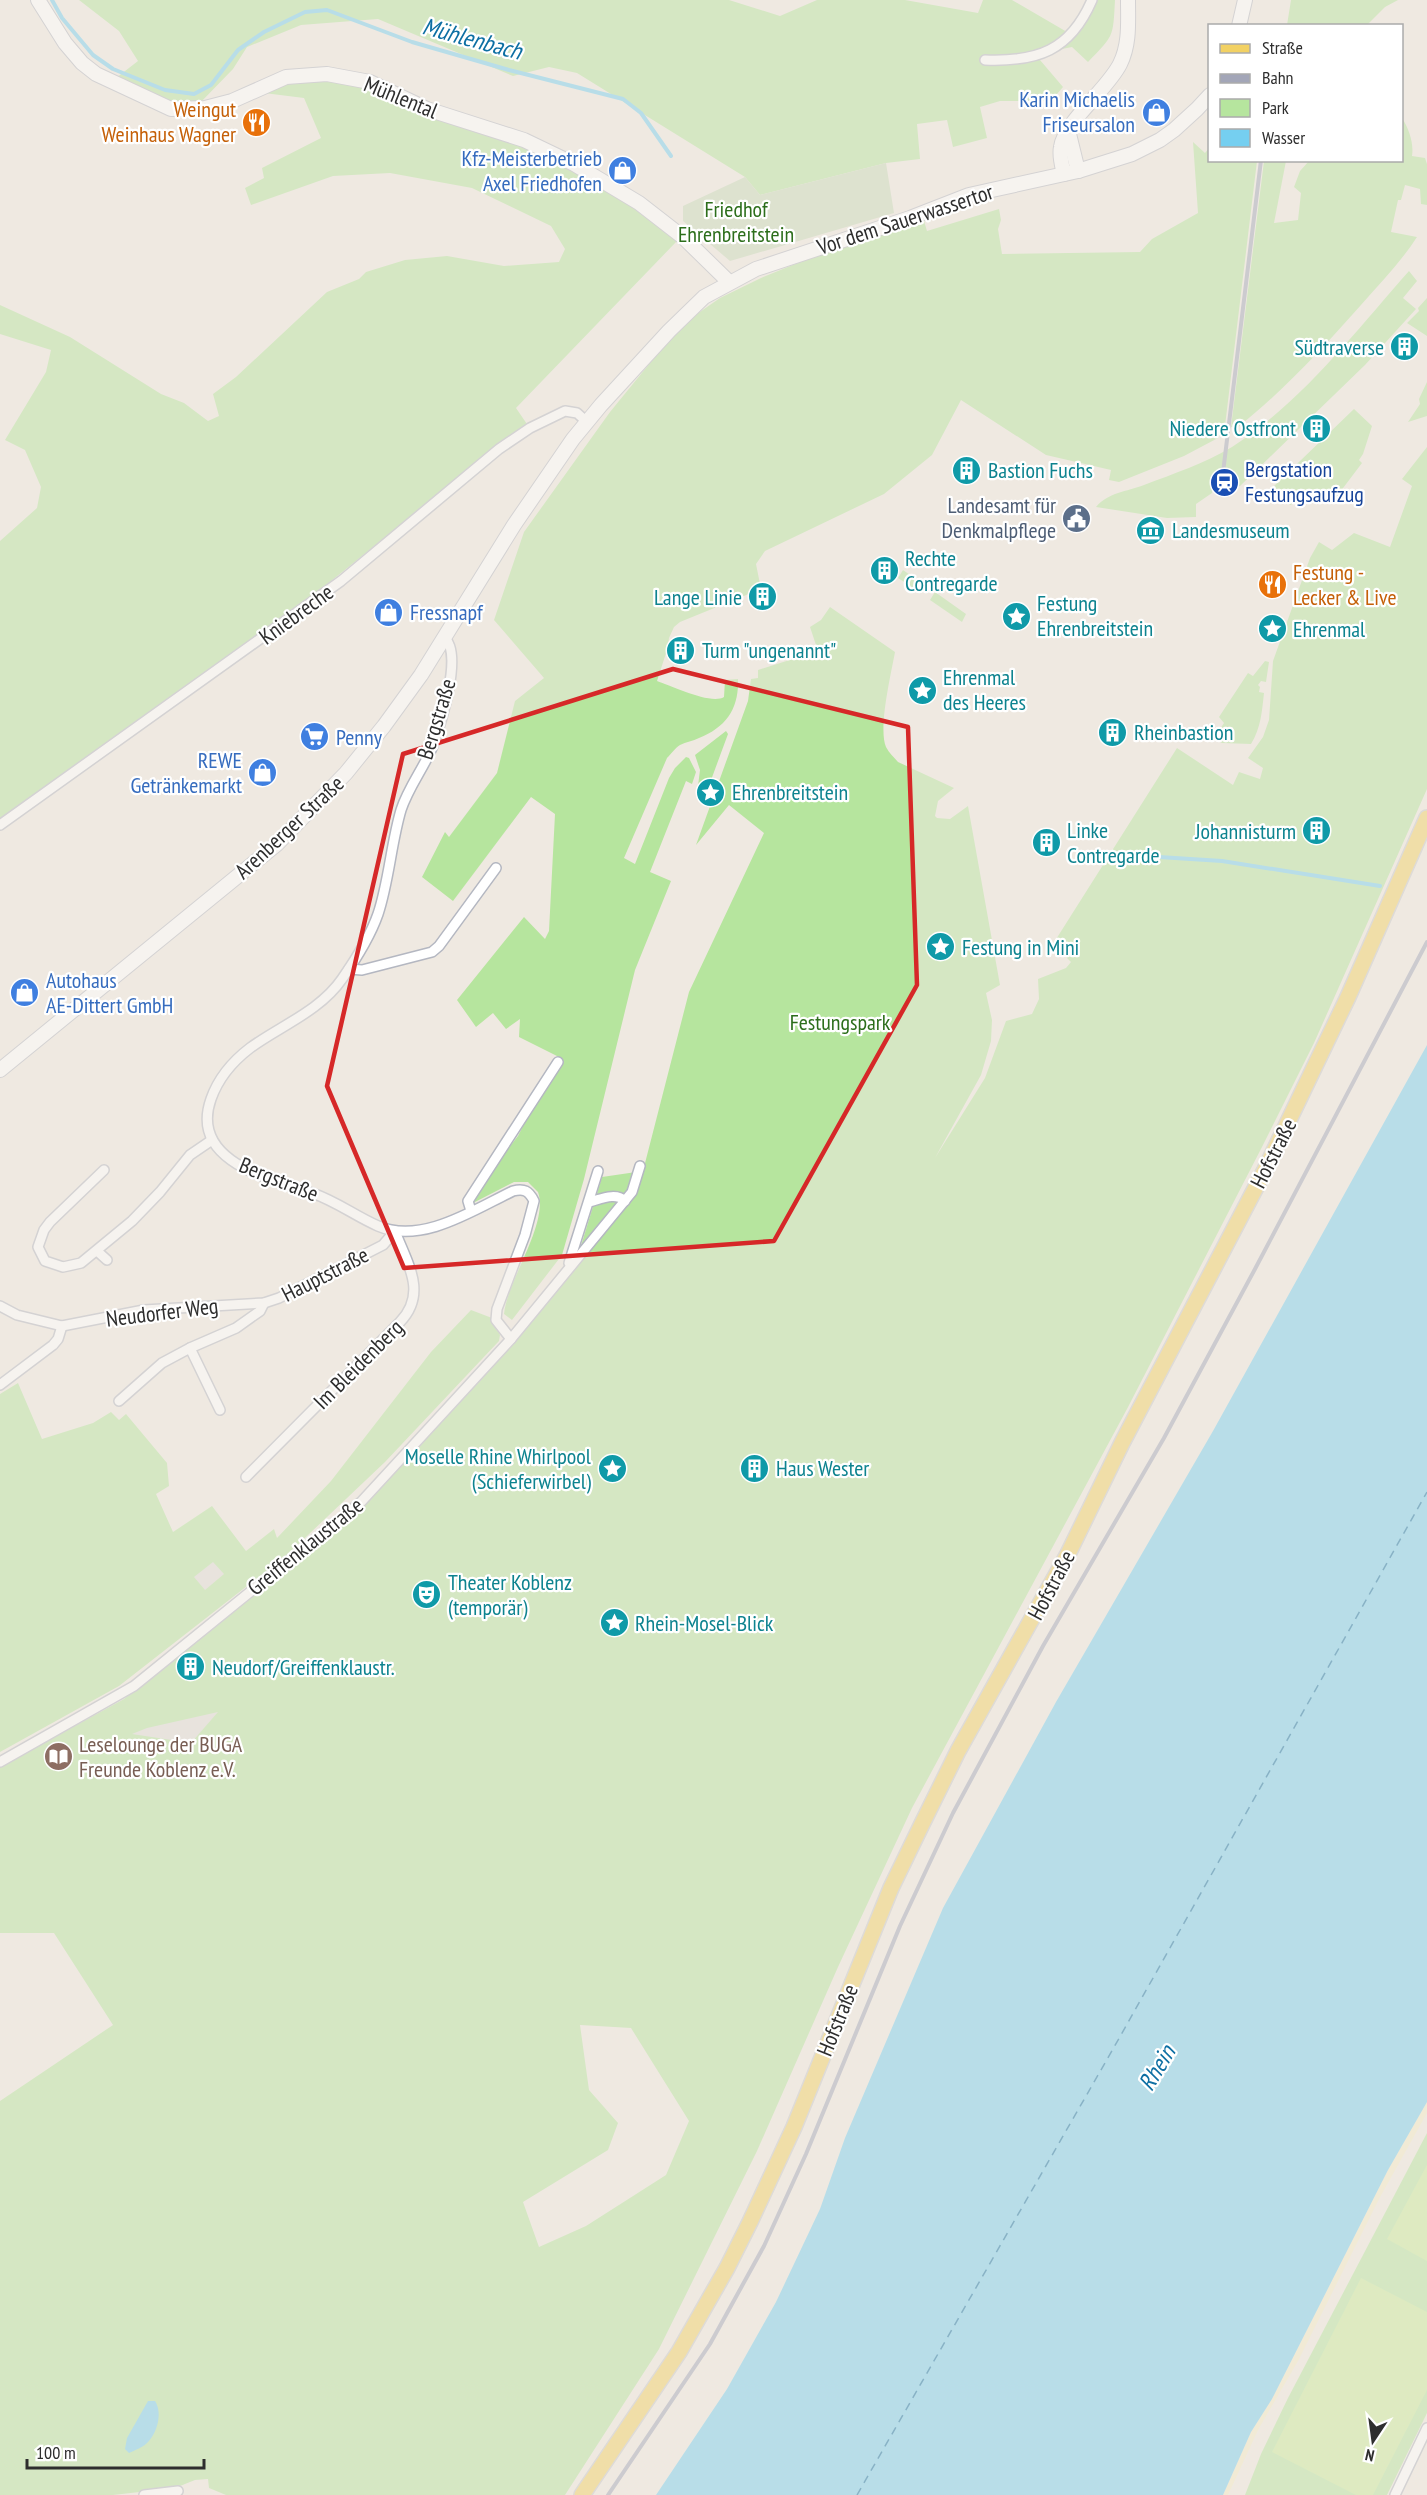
<svg xmlns="http://www.w3.org/2000/svg" width="1427" height="2495" viewBox="0 0 1427 2495" font-family="'PT Sans Narrow',sans-serif">
<style>
.green{fill:#b6e59e;fill-rule:evenodd}
.sand{fill:#f3ecc5}
.cemetery{fill:#c8d9b8}
.pitch{fill:#c9ec9a}
.plaza{fill:#dfdcd8}
.water{fill:#75cff0}
.lines{fill:none;stroke-linecap:round;stroke-linejoin:round}
.stream{stroke:#75cff0;stroke-width:4}
.ferry{stroke:#0d6fa3;stroke-width:1.5;stroke-dasharray:8 6;stroke-linecap:butt}
.street-casing{stroke:#b4b7c1;stroke-width:12}
.secondary-casing{stroke:#b4b7c1;stroke-width:16}
.primary-casing{stroke:#c9c9c9;stroke-width:18}
.street{stroke:#fff;stroke-width:9}
.secondary{stroke:#fff;stroke-width:14}
.primary{stroke:#f2d163;stroke-width:15}
.rail{stroke:#a3a6b8;stroke-width:4}
.marked{fill:none;stroke:#d62828;stroke-width:4.5;stroke-linejoin:round}
.labels{text-anchor:middle;stroke-width:4.5;stroke-linejoin:round;paint-order:stroke}
.street-label{font-size:22px;fill:#2e2e2e;stroke:#fff}
.shop-label{font-size:22px;fill:#366cbe;stroke:#fff;text-anchor:end}
.food-label{font-size:22px;fill:#c56008;stroke:#fff;text-anchor:end}
.park-label{font-size:22px;fill:#2c6e1b;stroke:#fff}
.culture-label{font-size:22px;fill:#0d838f;stroke:#fff;text-anchor:start}
.transit-label{font-size:22px;fill:#164399;stroke:#fff;text-anchor:start}
.service-label{font-size:22px;fill:#4e5e75;stroke:#fff;text-anchor:end}
.education-label{font-size:22px;fill:#785e54;stroke:#fff;text-anchor:start}
.water-label{font-size:24px;font-style:italic;fill:#0d6fa3;stroke:#fff}
</style>
<rect width="100%" height="100%" fill="#efe9e1"/>
<g class="green">
<polygon points="79,0 729,0 780,16 817,0 905,0 978,13 983,0 1012,0 1067,32 1039,52 1040,60 1063,87 1051,101 1000,101 980,107 987,138 953,147 947,120 917,124 920,159 886,163 760,195 745,177 577,73 549,67 513,76 378,19 301,25 247,47 233,69 200,103 176,105 116,78 138,61 119,31"/>
<path d="M1097,0h18c-2,38 -1,35 -27,62l-16,-15 -15,3c18,-15 29,-29 40,-50z"/>
<polygon points="1291,0 1398,0 1385,7 1367,25 1287,25"/>
<polygon points="301,82 339,82 358,86 536,150 620,198 677,241 516,408 529,427 424,506 279,623 0,819 0,541 37,508 41,487 25,450 5,440 46,372 51,350 0,334 0,305 70,337 161,394 184,403 208,421 219,416 213,394 236,377 327,292 359,279 366,272 405,260 447,256 504,266 559,262 565,249 551,226 472,188 390,173 333,176 251,205 245,188 264,178 262,168 321,138 304,98 264,93 285,85"/>
<path d="M1402,118c7,11 12,25 10,38l13,2 2,6v41l-6,-1 -1,-15 -15,-4 -4,15h-3l-7,32 26,5c-16,25 -37,46 -56,68 -39,44 -78,86 -124,123l-6,-1 33,-266h22l-12,62 24,-3 3,-27 -7,-6 6,-16 9,-10 93,-1z"/>
<path d="M1193,142l12,11 4,-5 1,12 47,1 -32,265 -7,12 -34,18 -65,26 -10,-2 2,-10 -65,-15 -85,-55 -29,55 -48,39 -119,57 -9,13 5,25 -81,33 -6,5 -5,11 -1,9 -11,34c15,5 54,24 67,16l1,-17 13,-1c1,30 -12,48 -39,59 -6,3 -13,4 -19,7 -5,3 -9,9 -13,13l-43,100 11,6 34,-86 6,-10 11,-11 3,1 7,14 -4,12 -6,-3 -36,91 21,9 -36,89 -51,209 -22,76 -50,65 -8,-6c3,-34 45,-90 34,-122l-10,-10h-14l-41,21 27,-44 18,-23 14,-28 31,-49 -44,-22 1,-18 -14,10 -13,-16 -17,14 -19,-27 67,-83 21,22 4,-8 6,-117 -24,-17 -78,104 -31,-24 23,-45 4,5 48,-64 18,-72 29,-23 -50,-58 30,-88 86,-120 71,-87 39,-27 41,-20 39,-16 124,-41 3,10 72,-22 2,11 -3,9 4,25 138,-2 12,-13 46,-26z"/>
<path d="M1409,271l8,10 -14,17 13,11 -51,56 -125,121 -12,-2 1,-9 -13,-2 -4,20 -16,11v13l-29,1 -71,-11c13,-15 30,-15 48,-22 29,-11 61,-22 88,-38 70,-45 123,-115 177,-176z"/>
<polygon points="1427,298 1427,336 1407,323 1419,311 1418,308"/>
<polygon points="1427,382 1427,416 1408,422 1420,404 1419,399"/>
<polygon points="1354,409 1372,426 1363,454 1359,460 1362,463 1334,500 1311,496 1290,505 1273,487"/>
<path d="M1427,447v342l-113,254 -52,104 -135,262 -215,399 -74,159 -81,184 -98,198 -94,146h-339l-17,-7 -1,-9 -13,1 -20,8 -62,7h-113v-394l113,-76 -59,-92h-54v-166l124,-68 239,-195 107,-114 103,-118 29,-95 41,-6 46,-179 75,-159 -35,-28 -33,40 52,-144 3,-22 7,-1v-8l60,-19 -8,-24 11,-7 9,-13 65,45c-4,22 -17,77 -9,95 3,6 8,10 12,15l56,26 -16,13 -3,15 2,2 13,1 18,-13 32,179 -14,8 6,27 -1,21 -10,34 -46,83 50,-80 21,-57 26,-7 7,-15 -1,-20 28,-11 5,-6 -18,-18 124,-196 56,37 6,-13 21,7 3,-11 -15,-10 15,-21 6,-17 4,-59 37,-103 9,-16 13,8 22,-17 36,14 22,-61 -10,-7zM580,2025l51,3 58,93 -23,54 -80,51 -47,21 -16,-45 85,-52 10,-27 -29,-33z"/>
<polygon points="903,570 923,584 918,591 898,578"/>
<polygon points="935,592 966,614 962,622 930,600"/>
<path d="M1265,661l4,1 -3,20 -5,-1 -3,4 2,2 -1,5 5,1c-2,18 -3,35 -13,51l-29,-1 -8,-5 10,-15 -5,-6 29,-44 5,3z"/>
<polygon points="726,731 728,734 707,791 698,786 700,770 695,755"/>
<polygon points="471,1310 492,1318 500,1335 499,1341 385,1462 288,1554 119,1686 0,1752 0,1394 18,1383 42,1439 93,1423 111,1412 119,1420 126,1414 167,1463 169,1486 156,1494 173,1532 212,1506 246,1551 274,1529 277,1538 331,1481 431,1352"/>
<polygon points="1427,2133 1427,2413 1387,2495 1245,2495 1261,2454 1288,2398"/>
</g>
<polygon class="sand" points="1427,2102 1427,2113 1379,2199 1298,2361 1258,2430 1228,2495 1223,2495 1251,2432 1272,2399 1388,2170"/>
<polygon class="cemetery" points="886,163 894,213 730,261 683,221 683,206 745,177 760,195"/>
<g class="pitch">
<polygon points="1427,2165 1427,2261 1387,2239"/>
<polygon points="1361,2278 1427,2312 1427,2390 1373,2495 1356,2495 1272,2452"/>
</g>
<g class="plaza">
<polygon points="213,1562 224,1574 205,1590 194,1577"/>
<polygon points="218,1712 191,1743 132,1734 147,1728"/>
</g>
<g class="water">
<polygon points="1427,1045 1427,2102 1388,2170 1272,2399 1251,2432 1223,2495 656,2495 727,2389 776,2302 820,2209 845,2138 943,1908 1056,1702 1213,1431"/>
<path d="M148,2401h7c8,12 2,33 -8,42 -5,5 -12,7 -18,10l-4,-4 2,-11z"/>
</g>
<g class="lines">
<g class="stream">
<polyline points="52,0 62,18 93,55 113,69 165,90 194,94 211,85 238,50 264,32 305,12 327,10 412,42 509,70 623,99 641,113 671,156"/>
<polyline points="1112,854 1222,861 1380,886"/>
</g>
<polyline class="ferry" points="857,2495 1113,2049 1427,1492"/>
<defs>
<g id="street">
<path d="M985,60c52,2 85,-9 107,-60"/>
<path d="M444,638c20,14 -4,89 -12,110 -9,21 -24,40 -31,62 -10,34 -12,71 -23,104 -8,23 -22,45 -36,65 -22,32 -62,47 -92,69 -17,13 -32,31 -39,51 -22,62 58,80 101,94 24,8 43,23 66,33 44,19 97,-17 135,-35 11,-3 16,0 21,10l-9,34 -28,74 -1,11 15,19"/>
<polyline points="0,825 341,581 499,449 530,428 565,411 577,413 587,422"/>
<polyline points="349,969 362,970 432,952 439,946 496,868"/>
<polyline points="104,1170 50,1222 44,1230 38,1247 45,1261 63,1267 81,1263 132,1221 160,1192 190,1155 212,1140"/>
<path d="M589,1202c12,-3 27,-10 36,-1"/>
<polyline points="471,1211 468,1201 558,1062"/>
<polyline points="97,1251 107,1260"/>
<polyline points="569,1263 598,1171"/>
<path d="M0,1306l17,9 45,11 82,-16 120,-7 15,-5 104,-53 12,-14c12,32 33,62 5,91l-154,155"/>
<polyline points="190,1348 220,1410"/>
<polyline points="0,1385 53,1345 58,1339 62,1326"/>
<polyline points="119,1401 162,1363 190,1348 236,1328 260,1311 264,1303"/>
<polyline points="0,1762 134,1686 361,1502 511,1339 632,1192 640,1166"/>
<polyline points="144,2495 178,2491"/>
<polyline points="1395,2495 1427,2428"/>
</g>
<g id="secondary">
<polyline points="38,0 65,43 82,63 96,74 171,109 205,108 232,101 286,77 327,74 370,82 427,109 524,140 574,164 639,203 684,238 729,282"/>
<polyline points="1239,26 1245,0"/>
<polyline points="1068,130 1078,171"/>
<path d="M1064,174c-2,-9 -5,-18 -3,-27 4,-26 46,-57 59,-83 10,-20 8,-42 8,-64"/>
<polyline points="0,1070 277,844 346,773 384,726 421,675 514,525 573,439 601,405 669,331 704,297 756,269 910,218 969,195 1078,171 1132,154 1160,140 1174,130 1197,109 1210,95"/>
</g>
<polyline id="primary" points="582,2495 679,2352 727,2268 750,2222 794,2127 891,1888 921,1826 958,1751 1068,1554 1122,1443 1265,1170 1348,997 1427,818"/>
</defs>
<use href="#street" class="street-casing"/>
<use href="#secondary" class="secondary-casing"/>
<use href="#primary" class="primary-casing"/>
<use href="#street" class="street"/>
<use href="#secondary" class="secondary"/>
<use href="#primary" class="primary"/>
<g class="rail">
<polyline points="1222,481 1261,160"/>
<polyline points="608,2495 710,2344 764,2246 806,2154 900,1926 953,1813 1043,1646 1164,1438 1255,1269 1427,942"/>
</g>
</g>
<path d="M0 0H1427V2495H0ZM673,669l235,58 9,258 -143,256 -370,27 -77,-182 76,-332z" fill="#efe9e1" fill-opacity=".55" fill-rule="evenodd"/>
<path class="marked" d="M673,669l235,58 9,258 -143,256 -370,27 -77,-182 76,-332z"/>
<defs>
<symbol id="shop-disc" viewBox="-11 -11 22 22"><circle r="9.5" fill="#3f7fe0" stroke="#fff"/><path d="M-5-2.5h2.3a2.7 3.5 0 0 1 5.4 0H5L5.5 6h-11ZM-1.5-2.5h3a1.5 2.3 0 0 0-3 0Z" fill="#fff"/></symbol>
<symbol id="restaurant-disc" viewBox="-11 -11 22 22"><circle r="9.5" fill="#e8710a" stroke="#fff"/><path d="M-5-6h1v4h1v-4h1v4h1v-4h1v5L-1.5 .5V6h-2V.5L-5-1ZM5-6V6H3V1.5H1.5Q1.5-4 5-6Z" fill="#fff"/></symbol>
<symbol id="building-disc" viewBox="-11 -11 22 22"><circle r="9.5" fill="#0f9aa8" stroke="#fff"/><path d="M-4-6H4V6H1V3H-1V6H-4ZM-2.5-4.3h1.7v1.8h-1.7ZM.8-4.3h1.7v1.8H.8ZM-2.5-1h1.7V.8h-1.7ZM.8-1h1.7V.8H.8Z" fill="#fff"/></symbol>
<symbol id="station-disc" viewBox="-11 -11 22 22"><circle r="9.5" fill="#1a4fb4" stroke="#fff"/><path d="M-3-6H3Q5-6 5-4V2Q5 4 3 4L4.5 6H3L1.5 4h-3L-3 6H-4.5L-3 4Q-5 4-5 2V-4Q-5-6-3-6ZM-3.5-4v3h7v-3ZM-3.5 1v1.5H-2V1ZM2 1v1.5H3.5V1Z" fill="#fff"/></symbol>
<symbol id="civic-disc" viewBox="-11 -11 22 22"><circle r="9.5" fill="#5c6f8a" stroke="#fff"/><path d="M-.6-6.5H3V-4.5H.6V-3L4-1V1h2V6H-6V1h2V-1L-.6-3ZM-1.2 2.5V6h2.4V2.5Z" fill="#fff"/></symbol>
<symbol id="museum-disc" viewBox="-11 -11 22 22"><circle r="9.5" fill="#0f9aa8" stroke="#fff"/><path d="M0-6L6-3V-2H-6V-3ZM-5-1h2V3h-2ZM-1-1h2V3h-2ZM3-1h2V3H3ZM-6 4H6V6H-6Z" fill="#fff"/></symbol>
<symbol id="sight-disc" viewBox="-11 -11 22 22"><circle r="9.5" fill="#0f9aa8" stroke="#fff"/><path d="M0-6L1.8-2.2L6-1.7L2.9 1.2L3.7 5.4L0 3.3L-3.7 5.4L-2.9 1.2L-6-1.7L-1.8-2.2Z" fill="#fff"/></symbol>
<symbol id="supermarket-disc" viewBox="-11 -11 22 22"><circle r="9.5" fill="#3f7fe0" stroke="#fff"/><path d="M-6-5.5h2.5l.6 2H6L4.5 2H-2.5L-4.4-4H-6ZM-1.5 3.2a1.3 1.3 0 1 0 .1 0ZM3 3.2a1.3 1.3 0 1 0 .1 0Z" fill="#fff"/></symbol>
<symbol id="theatre-disc" viewBox="-11 -11 22 22"><circle r="9.5" fill="#0f9aa8" stroke="#fff"/><path d="M-5-5.5Q0-4 5-5.5V0Q5 5 0 6Q-5 5-5 0ZM-3.3-2.5H-1v1.5H-3.3ZM1-2.5H3.3v1.5H1ZM-2.8 1Q0 5.5 2.8 1Z" fill="#fff"/></symbol>
<symbol id="library-disc" viewBox="-11 -11 22 22"><circle r="9.5" fill="#8d6e63" stroke="#fff"/><path d="M-6-4Q-3-5.5-.7-3.5V5Q-3 3-6 4ZM6-4Q3-5.5 .7-3.5V5Q3 3 6 4Z" fill="#fff"/></symbol>
</defs>
<g fill-rule="evenodd">
<use href="#shop-disc" x="1140" y="96" width="33" height="33"/>
<use href="#restaurant-disc" x="240" y="106" width="33" height="33"/>
<use href="#shop-disc" x="606" y="154" width="33" height="33"/>
<use href="#building-disc" x="1388" y="330" width="33" height="33"/>
<use href="#building-disc" x="1300" y="412" width="33" height="33"/>
<use href="#building-disc" x="950" y="454" width="33" height="33"/>
<use href="#station-disc" x="1208" y="466" width="33" height="33"/>
<use href="#civic-disc" x="1060" y="502" width="33" height="33"/>
<use href="#museum-disc" x="1134" y="514" width="33" height="33"/>
<use href="#building-disc" x="868" y="554" width="33" height="33"/>
<use href="#restaurant-disc" x="1256" y="568" width="33" height="33"/>
<use href="#building-disc" x="746" y="580" width="33" height="33"/>
<use href="#shop-disc" x="372" y="596" width="33" height="33"/>
<use href="#sight-disc" x="1000" y="600" width="33" height="33"/>
<use href="#sight-disc" x="1256" y="612" width="33" height="33"/>
<use href="#building-disc" x="664" y="634" width="33" height="33"/>
<use href="#sight-disc" x="906" y="674" width="33" height="33"/>
<use href="#building-disc" x="1096" y="716" width="33" height="33"/>
<use href="#supermarket-disc" x="298" y="720" width="33" height="33"/>
<use href="#shop-disc" x="246" y="756" width="33" height="33"/>
<use href="#sight-disc" x="694" y="776" width="33" height="33"/>
<use href="#building-disc" x="1300" y="814" width="33" height="33"/>
<use href="#building-disc" x="1030" y="826" width="33" height="33"/>
<use href="#sight-disc" x="924" y="930" width="33" height="33"/>
<use href="#shop-disc" x="8" y="976" width="33" height="33"/>
<use href="#building-disc" x="738" y="1452" width="33" height="33"/>
<use href="#sight-disc" x="596" y="1452" width="33" height="33"/>
<use href="#theatre-disc" x="410" y="1578" width="33" height="33"/>
<use href="#sight-disc" x="598" y="1606" width="33" height="33"/>
<use href="#building-disc" x="174" y="1650" width="33" height="33"/>
<use href="#library-disc" x="42" y="1740" width="33" height="33"/>
</g>
<g class="labels">
<g class="street-label">
<text transform="translate(401 97) rotate(22)" y="8">Mühlental</text>
<text transform="translate(905 219) rotate(-18)" y="8">Vor dem Sauerwassertor</text>
<text transform="translate(296 614) rotate(-36)" y="8">Kniebreche</text>
<text transform="translate(436 719) rotate(-73)" y="8">Bergstraße</text>
<text transform="translate(289 827) rotate(-43)" y="8">Arenberger Straße</text>
<text transform="translate(1273 1153) rotate(-63)" y="8">Hofstraße</text>
<text transform="translate(279 1179) rotate(22)" y="8">Bergstraße</text>
<text transform="translate(325 1274) rotate(-27)" y="8">Hauptstraße</text>
<text transform="translate(162 1312) rotate(-7)" y="8">Neudorfer Weg</text>
<text transform="translate(358 1364) rotate(-45)" y="8">Im Bleidenberg</text>
<text transform="translate(305 1546) rotate(-39)" y="8">Greiffenklaustraße</text>
<text transform="translate(1051 1585) rotate(-62)" y="8">Hofstraße</text>
<text transform="translate(837 2020) rotate(-68)" y="8">Hofstraße</text>
</g>
<g class="shop-label">
<text x="1135" y="107">Karin Michaelis<tspan x="1135" dy="25">Friseursalon</tspan></text>
<text x="602" y="166">Kfz-Meisterbetrieb<tspan x="602" dy="25">Axel Friedhofen</tspan></text>
<text x="410" y="620" text-anchor="start">Fressnapf</text>
<text x="336" y="745" text-anchor="start">Penny</text>
<text x="242" y="768">REWE<tspan x="242" dy="25">Getränkemarkt</tspan></text>
<text x="46" y="988" text-anchor="start">Autohaus<tspan x="46" dy="25">AE-Dittert GmbH</tspan></text>
</g>
<g class="food-label">
<text x="236" y="117">Weingut<tspan x="236" dy="25">Weinhaus Wagner</tspan></text>
<text x="1293" y="580" text-anchor="start">Festung -<tspan x="1293" dy="25">Lecker &amp; Live</tspan></text>
</g>
<g class="park-label">
<text x="736" y="217">Friedhof<tspan x="736" dy="25">Ehrenbreitstein</tspan></text>
<text x="840" y="1030">Festungspark</text>
</g>
<g class="culture-label">
<text x="1384" y="355" text-anchor="end">Südtraverse</text>
<text x="1296" y="436" text-anchor="end">Niedere Ostfront</text>
<text x="988" y="478">Bastion Fuchs</text>
<text x="1172" y="538">Landesmuseum</text>
<text x="905" y="566">Rechte<tspan x="905" dy="25">Contregarde</tspan></text>
<text x="742" y="605" text-anchor="end">Lange Linie</text>
<text x="1037" y="611">Festung<tspan x="1037" dy="25">Ehrenbreitstein</tspan></text>
<text x="1293" y="637">Ehrenmal</text>
<text x="702" y="658">Turm "ungenannt"</text>
<text x="943" y="685">Ehrenmal<tspan x="943" dy="25">des Heeres</tspan></text>
<text x="1134" y="740">Rheinbastion</text>
<text x="732" y="800">Ehrenbreitstein</text>
<text x="1067" y="838">Linke<tspan x="1067" dy="25">Contregarde</tspan></text>
<text x="1296" y="839" text-anchor="end">Johannisturm</text>
<text x="962" y="955">Festung in Mini</text>
<text x="591" y="1464" text-anchor="end">Moselle Rhine Whirlpool<tspan x="591" dy="25">(Schieferwirbel)</tspan></text>
<text x="776" y="1476">Haus Wester</text>
<text x="448" y="1590">Theater Koblenz<tspan x="448" dy="25">(temporär)</tspan></text>
<text x="635" y="1631">Rhein-Mosel-Blick</text>
<text x="212" y="1675">Neudorf/Greiffenklaustr.</text>
</g>
<g class="transit-label">
<text x="1245" y="477">Bergstation<tspan x="1245" dy="25">Festungsaufzug</tspan></text>
</g>
<g class="service-label">
<text x="1056" y="513">Landesamt für<tspan x="1056" dy="25">Denkmalpflege</tspan></text>
</g>
<g class="education-label">
<text x="79" y="1752">Leselounge der BUGA<tspan x="79" dy="25">Freunde Koblenz e.V.</tspan></text>
</g>
<g class="water-label">
<text transform="translate(472 39) rotate(15)" y="8">Mühlenbach</text>
<text transform="translate(1157 2068) rotate(-59)" y="8">Rhein</text>
</g>
</g>
<rect x="1208" y="24" width="195" height="138" fill="#ffffff" stroke="#ababab" stroke-width="1.5"/>
<rect x="1220" y="44" width="30" height="9" fill="#f2d163" stroke="#ababab" stroke-width="1.5"/>
<text x="1262" y="54" font-size="18" fill="#2e2e2e">Straße</text>
<rect x="1220" y="74" width="30" height="9" fill="#a3a6b8" stroke="#ababab" stroke-width="1.5"/>
<text x="1262" y="84" font-size="18" fill="#2e2e2e">Bahn</text>
<rect x="1220" y="99" width="30" height="18" fill="#b6e59e" stroke="#ababab" stroke-width="1.5"/>
<text x="1262" y="114" font-size="18" fill="#2e2e2e">Park</text>
<rect x="1220" y="129" width="30" height="18" fill="#75cff0" stroke="#ababab" stroke-width="1.5"/>
<text x="1262" y="144" font-size="18" fill="#2e2e2e">Wasser</text>
<g transform="translate(1373 2441) rotate(193)" stroke="#ffffff" stroke-width="4.5" paint-order="stroke">
<path d="M0-4.5L10 22L0 15L-10 22Z" fill="#2e2e2e"/>
<text y="-9" font-size="16" font-weight="bold" text-anchor="middle" fill="#2e2e2e">N</text>
</g>
<path d="M27 2459v9h177v-9" fill="none" stroke="#2e2e2e" stroke-width="3"/>
<text x="36" y="2459" font-size="18" fill="#2e2e2e" stroke="#ffffff" stroke-width="4.5" paint-order="stroke">100 m</text>
</svg>
